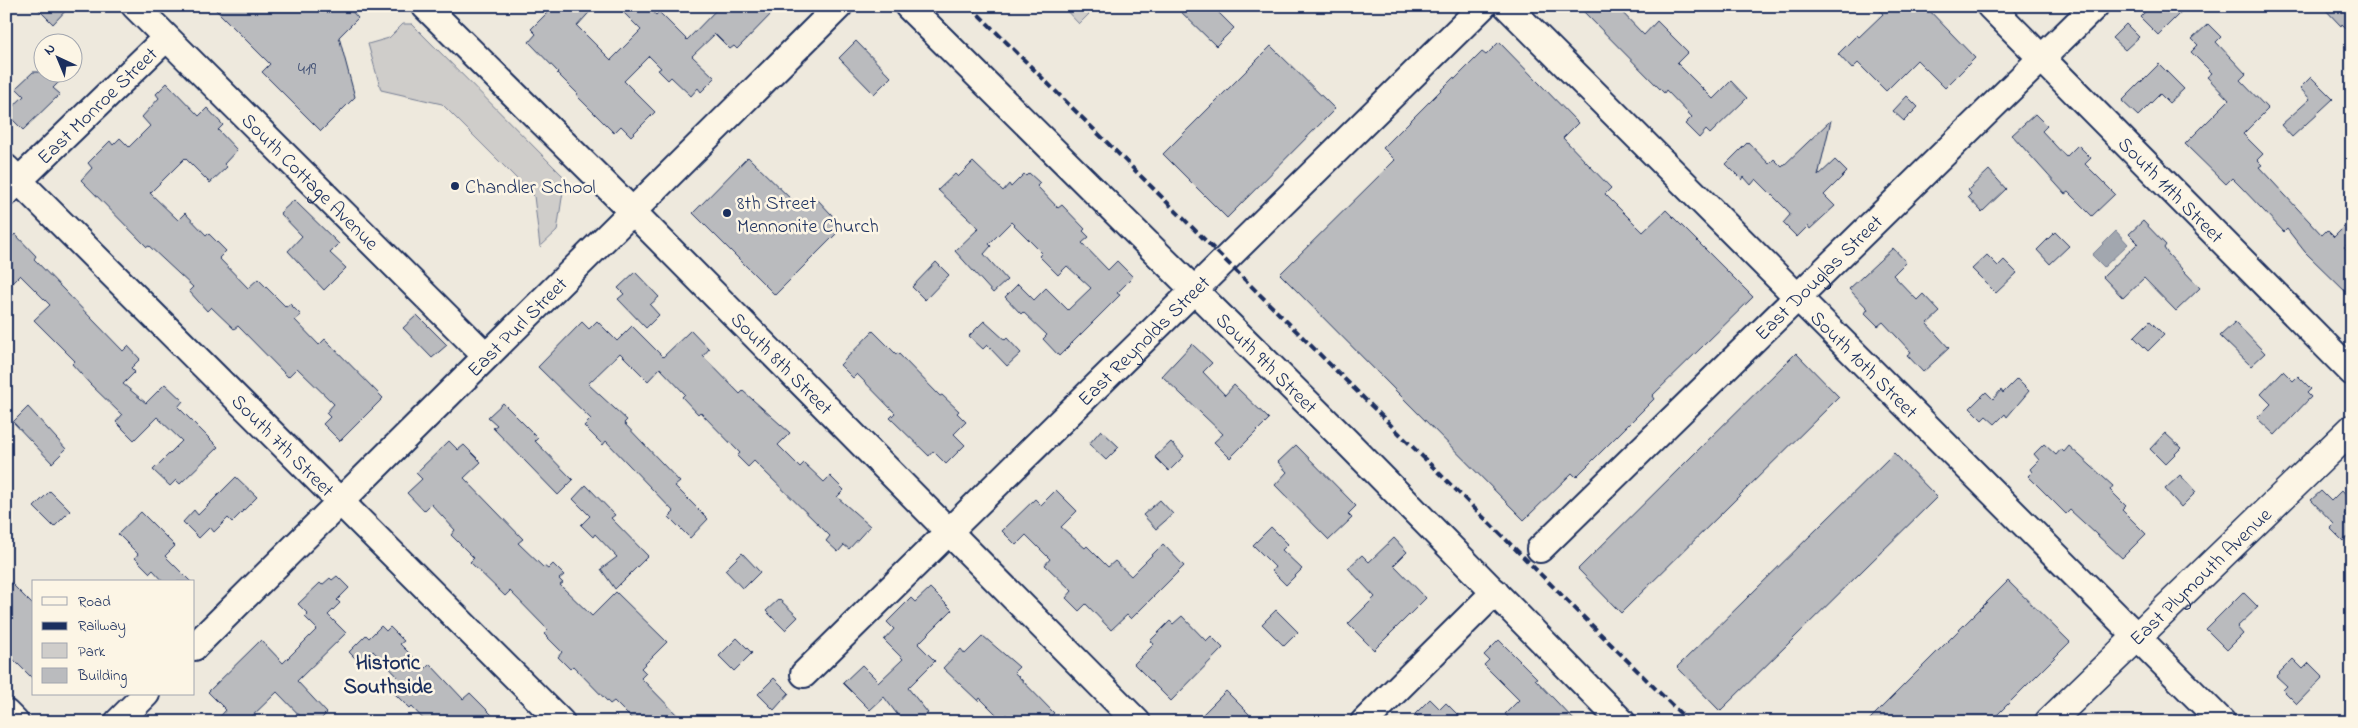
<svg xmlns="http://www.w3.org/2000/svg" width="2358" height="728" viewBox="0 0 2358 728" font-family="'Indie Flower',sans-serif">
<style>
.green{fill:#cfcdca;stroke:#757e94}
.water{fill:#a2a7af;stroke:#6c778f}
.building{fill:#babbbe;stroke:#1b2f5e}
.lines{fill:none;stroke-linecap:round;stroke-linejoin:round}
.minor-casing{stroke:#1b2f5e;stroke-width:30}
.major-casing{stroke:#1b2f5e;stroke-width:31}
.minor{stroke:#fcf5e5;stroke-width:26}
.major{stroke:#fcf5e5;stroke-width:28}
.rail{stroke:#1b2f5e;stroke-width:4;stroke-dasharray:8 4;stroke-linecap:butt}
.poi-dot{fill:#1b2f5e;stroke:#fcf5e5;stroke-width:2}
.labels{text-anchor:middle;stroke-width:5;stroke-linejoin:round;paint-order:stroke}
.number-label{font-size:18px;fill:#435276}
.street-label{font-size:20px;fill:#1b2f5e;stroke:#fcf5e5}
.poi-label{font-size:20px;fill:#1b2f5e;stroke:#fcf5e5;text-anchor:start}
.neighbourhood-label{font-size:21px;font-weight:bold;fill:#1b2f5e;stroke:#fcf5e5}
</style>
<rect width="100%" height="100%" fill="#eee9dd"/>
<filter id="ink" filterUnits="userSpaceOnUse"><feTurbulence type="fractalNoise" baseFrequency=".02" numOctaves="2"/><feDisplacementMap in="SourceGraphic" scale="10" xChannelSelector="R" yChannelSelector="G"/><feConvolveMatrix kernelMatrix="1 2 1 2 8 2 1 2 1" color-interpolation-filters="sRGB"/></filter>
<g filter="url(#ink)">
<g class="green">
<polygon points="1062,6 1097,6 1079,24"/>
<polygon points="403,24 412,24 565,178 557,231 540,247 534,196 442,104 381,90 368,44 389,38"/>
</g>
<polygon class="water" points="2116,231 2128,244 2104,267 2092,255"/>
<g class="building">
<polygon points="35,6 70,6 53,24"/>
<polygon points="212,6 347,6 358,18 339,37 355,97 321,131 262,72 270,64"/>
<polygon points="554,6 595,6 577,26 611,60 641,30 617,6 647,6 656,15 659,12 687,40 720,6 779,6 737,49 734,46 730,49 715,34 692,56 715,78 701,92 698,88 691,96 671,77 668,80 658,70 661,68 649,56 624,81 655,112 631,136 621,126 614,133 576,95 578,94 557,73 558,72 529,42 536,34 531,29"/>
<polygon points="1175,6 1212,6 1234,28 1216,46"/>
<polygon points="1578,6 1616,6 1644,35 1657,21 1688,52 1677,63 1713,99 1731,81 1747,98 1710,134 1706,130 1699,138 1685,124 1692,117 1666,90 1664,93"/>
<polygon points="1876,6 1925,6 1975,58 1945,88 1917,60 1886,91 1858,63 1852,69 1838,54 1857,35 1859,37 1883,14"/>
<polygon points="2151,6 2187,6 2158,35 2140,17"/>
<polygon points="2322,6 2352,6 2352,34 2342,24 2341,26"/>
<polygon points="2126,24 2139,37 2125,50 2112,38"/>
<polygon points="2208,24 2221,37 2216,42 2246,74 2240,80 2268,109 2243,134 2263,154 2257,160 2262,165 2259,167 2322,235 2327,230 2334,237 2352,219 2352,240 2344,247 2352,255 2352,298 2305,252 2287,229 2284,232 2240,186 2232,178 2226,184 2185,144 2229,100 2207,77 2212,73 2191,52 2198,45 2192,39"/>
<polygon points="856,41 891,77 874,94 839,58"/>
<polygon points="1499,42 1578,123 1563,138 1611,188 1605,194 1643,232 1666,210 1753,297 1652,396 1654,399 1576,477 1572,473 1524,520 1280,274 1395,160 1383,148 1454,77 1455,79 1482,52 1486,55"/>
<polygon points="1271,46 1335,109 1227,218 1163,154"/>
<polygon points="2159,64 2184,89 2169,103 2160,94 2138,116 2122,101"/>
<polygon points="33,72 69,72 53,88 60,94 23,130 6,113 24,96 16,88"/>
<polygon points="2311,77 2333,99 2292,137 2281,125 2310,99 2300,88"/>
<polygon points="167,83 199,116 207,108 223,125 218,130 237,150 224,164 227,167 210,183 185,158 150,193 178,220 185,213 206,235 208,233 226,251 219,258 248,288 258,279 286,307 290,304 301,315 295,320 319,345 325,339 383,398 340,441 323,424 330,417 326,413 334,404 297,368 288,377 238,326 234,329 211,307 207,311 189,291 193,287 149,246 147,247 81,180 92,168 88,163 110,141 113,145 120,138 129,147 150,126 142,117 159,98 156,94"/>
<polygon points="1907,96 1918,107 1904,121 1893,111"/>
<polygon points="2035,114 2047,126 2042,131 2066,157 2078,145 2091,158 2085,164 2115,194 2092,216 2068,192 2065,194 2012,135"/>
<polygon points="1831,120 1818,176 1835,160 1847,172 1824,195 1835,206 1810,229 1808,226 1797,237 1783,223 1790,215 1788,211 1756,179 1751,185 1744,177 1742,180 1726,164 1748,142 1769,164 1774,159 1782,167"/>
<polygon points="748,157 800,208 805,203 810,208 818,200 843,227 775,295 693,213"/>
<polygon points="973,162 1003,191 1009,184 1011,187 1024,174 1026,176 1029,173 1040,183 1037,186 1058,208 1062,205 1085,229 1083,231 1089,237 1082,243 1108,270 1117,261 1133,277 1117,293 1120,295 1059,356 1043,339 1047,335 1023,312 1021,314 1005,297 1018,284 1034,300 1046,288 1068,310 1091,288 1067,266 1058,275 1039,256 1042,253 1011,222 989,244 991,246 984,254 1007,280 993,293 955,251 979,228 938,190 955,174 958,177"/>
<polygon points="1989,170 2006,189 1982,212 1968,197 1971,194 1968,190"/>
<polygon points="294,200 339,244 330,253 346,268 324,290 288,251 302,236 280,213"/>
<polygon points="2143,221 2166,245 2164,248 2168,254 2200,288 2176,311 2144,278 2123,298 2103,277 2138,243 2129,234"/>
<polygon points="2055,232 2069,246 2050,264 2037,250"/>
<polygon points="15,234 36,256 34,259 123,351 128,346 140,359 131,368 135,372 123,384 146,403 165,384 183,401 178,407 218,447 180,484 176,480 170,486 153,470 182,441 157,417 134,440 116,422 122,415 90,384 72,364 75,361 34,320 50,305 20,275 6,289 6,243"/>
<polygon points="1893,248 1906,262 1893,275 1917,300 1923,294 1940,312 1927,324 1949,348 1923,372 1907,355 1911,352 1883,322 1878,326 1865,313 1868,309 1849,289"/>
<polygon points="1987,255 1998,266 2004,260 2017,273 1996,293 1972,269"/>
<polygon points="936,262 949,275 925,300 912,287"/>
<polygon points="635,272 659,297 650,305 659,315 646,328 618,299 624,294 618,288"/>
<polygon points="417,315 447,345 432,358 403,328"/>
<polygon points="597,321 617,341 632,326 663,357 691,330 709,349 703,356 740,394 743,391 790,433 778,445 800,467 804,463 824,482 830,476 844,490 837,497 870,526 849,549 844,545 838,552 826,541 830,536 754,461 748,467 737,456 740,453 700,412 698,414 682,397 685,394 660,368 648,381 620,353 588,384 627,420 624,423 680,482 675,486 708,519 690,538 669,517 674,512 606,441 603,445 584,426 591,419 538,367 582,322 589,329"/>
<polygon points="984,321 1005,340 1007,338 1021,353 1007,366 987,345 983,349 969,336"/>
<polygon points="2150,321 2164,335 2148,351 2134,337"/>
<polygon points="2235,322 2265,353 2251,366 2220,336"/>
<polygon points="873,331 896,354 898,353 940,396 942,395 959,411 957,413 966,422 954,434 965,445 946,464 933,451 929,456 890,418 895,413 857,374 853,378 840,365"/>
<polygon points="1192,344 1212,363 1203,372 1225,395 1234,385 1269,419 1230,458 1214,442 1223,434 1162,376"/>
<polygon points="1796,353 1839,397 1621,613 1578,569"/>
<polygon points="2283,371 2293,381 2298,376 2311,389 2307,393 2311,397 2275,435 2257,418 2271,404 2261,394"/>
<polygon points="2017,379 2029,391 2007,417 2005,414 1995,424 1986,416 1982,420 1970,408 1986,392 1993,399 2001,390 2003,393"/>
<polygon points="503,403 538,438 535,441 573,480 558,495 493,428 497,425 488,417"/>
<polygon points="28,407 66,449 52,463 13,422"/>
<polygon points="1101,430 1119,447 1106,460 1089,444"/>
<polygon points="2165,433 2181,448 2165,464 2150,449"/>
<polygon points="449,441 458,450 464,445 481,462 464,478 523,539 518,543 543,567 544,566 548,569 553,564 564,575 559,579 563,583 560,585 592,616 616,592 667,642 641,668 646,673 641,678 684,722 635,722 614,701 610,704 573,666 570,669 558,657 562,652 544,634 548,630 510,591 505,596 470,562 474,558 451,535 455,530 431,504 424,511 407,493 422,479 416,473"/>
<polygon points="1171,442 1184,456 1169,471 1155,457"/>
<polygon points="2044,444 2056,455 2061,449 2064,452 2069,446 2113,486 2110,490 2126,506 2122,510 2146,534 2122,558 2070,510 2066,514 2028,476 2032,472 2030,469 2039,460 2034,454"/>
<polygon points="1296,445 1356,506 1348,514 1352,518 1329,540 1275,485 1287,472 1278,462"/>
<polygon points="1894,453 1937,497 1720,711 1677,667"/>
<polygon points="2180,475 2196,492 2181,507 2165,489"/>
<polygon points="236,477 257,497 232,522 228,518 214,532 210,527 199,538 183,522 194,510 198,515"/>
<polygon points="586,485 615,515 611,518 648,556 615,589 601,569 617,557 595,534 593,537 581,525 590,516 573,499"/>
<polygon points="1056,490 1077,511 1061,527 1085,548 1087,546 1108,567 1115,561 1131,576 1163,544 1184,566 1131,619 1127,615 1111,630 1086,604 1079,611 1066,598 1072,591 1045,565 1050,559 1026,535 1016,545 1002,531 1035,499 1041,505"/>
<polygon points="2342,490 2352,501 2352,506 2344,514 2352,522 2352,533 2343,541 2330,528 2334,524 2311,500 2321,491 2331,501"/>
<polygon points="50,491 70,511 54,527 34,507"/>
<polygon points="1160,500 1173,514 1156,529 1143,515"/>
<polygon points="141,512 175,546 165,556 191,582 164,582 153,570 150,573 135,558 138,554 118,534"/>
<polygon points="1271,527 1288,544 1282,550 1302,569 1286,585 1272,571 1275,567 1253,545"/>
<polygon points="1394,538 1407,552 1394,565 1426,598 1374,650 1348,624 1375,597 1348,568 1362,555 1369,562"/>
<polygon points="742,553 760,572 743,589 725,570"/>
<polygon points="337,576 349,588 337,600 340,603 328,615 346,633 297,681 327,713 318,722 306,722 277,692 246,722 215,722 226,710 208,692 261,640 283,663 317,629 305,617 308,614 298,604 320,583 322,585 330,578 332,580"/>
<polygon points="6,578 34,606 34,680 6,652"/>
<polygon points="2008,581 2070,642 1990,722 1867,722"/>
<polygon points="930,588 952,610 918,644 935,661 908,688 928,713 917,722 903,722 884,697 870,710 843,683 862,665 879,682 903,659 884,640 894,629 887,622 911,598 915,602"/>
<polygon points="2243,592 2258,607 2237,627 2243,634 2227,650 2206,629"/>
<polygon points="779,599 798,617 785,630 766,611"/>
<polygon points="1276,610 1298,632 1284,646 1262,624"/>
<polygon points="1182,616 1206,641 1211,636 1223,648 1171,701 1134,664 1154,644 1150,641 1170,621 1173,624"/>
<polygon points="381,626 386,631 390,627 404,641 400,644 425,669 430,664 463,699 470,693 499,722 426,722 412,707 410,709 391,690 401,680 373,651 361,664 349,652 366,635 369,638"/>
<polygon points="983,636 1019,667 1014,672 1054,713 1045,722 1014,722 1006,714 1001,719 980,698 978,701 943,668 961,649 965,654"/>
<polygon points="737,638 752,653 734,671 719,656"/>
<polygon points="1499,640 1537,678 1535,679 1576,722 1512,722 1505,714 1519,700 1484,665 1489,660 1484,655"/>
<polygon points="2293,659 2303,669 2309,663 2323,677 2297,704 2283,690 2287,686 2276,676"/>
<polygon points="774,678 789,693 774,710 758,694"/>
<polygon points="1226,691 1257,722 1195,722"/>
<polygon points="1430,699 1440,709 1446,703 1465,722 1423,722 1415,714"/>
</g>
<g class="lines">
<defs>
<g id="minor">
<path id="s1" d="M135,6l351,350"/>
<path id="s2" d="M425,6l193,191 519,525"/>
<path id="s3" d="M908,6l437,434 277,282"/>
<path id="s4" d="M1507,6l715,716"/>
<path id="s5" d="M1990,6l362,366"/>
<path id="s6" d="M6,168l555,554"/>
<path id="s7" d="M7,192l159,-154"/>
<path id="s8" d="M1540,549l555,-543"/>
<path id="s9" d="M194,647l645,-641"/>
<path id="s10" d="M804,674l679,-668"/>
<polyline points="6,713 15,722"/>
<polyline points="118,722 146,694"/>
<polyline points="1364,722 1495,592"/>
</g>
<g id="major">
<path id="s11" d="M2049,722l303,-293"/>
</g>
</defs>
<use href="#minor" class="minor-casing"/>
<use href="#major" class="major-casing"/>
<use href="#minor" class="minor"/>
<use href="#major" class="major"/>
<polyline class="rail" points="970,6 1689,722"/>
</g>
</g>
<g class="poi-dot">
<circle cx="455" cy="186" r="5"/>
<circle cx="727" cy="213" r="5"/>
</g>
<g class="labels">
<g class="number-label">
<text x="307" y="74">419</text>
</g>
<g class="street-label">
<text dy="7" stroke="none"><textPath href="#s7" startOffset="125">East Monroe Street</textPath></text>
<text dy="7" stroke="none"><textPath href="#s1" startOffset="248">South Cottage Avenue</textPath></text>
<text dy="7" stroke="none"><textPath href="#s5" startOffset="258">South 11th Street</textPath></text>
<text dy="7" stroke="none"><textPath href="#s8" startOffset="389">East Douglas Street</textPath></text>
<text dy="7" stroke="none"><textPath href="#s9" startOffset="455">East Purl Street</textPath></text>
<text dy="7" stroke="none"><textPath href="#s10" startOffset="476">East Reynolds Street</textPath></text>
<text dy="7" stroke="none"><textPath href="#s2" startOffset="505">South 8th Street</textPath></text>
<text dy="7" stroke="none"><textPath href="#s3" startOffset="506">South 9th Street</textPath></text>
<text dy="7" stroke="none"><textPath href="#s4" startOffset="506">South 10th Street</textPath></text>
<text dy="7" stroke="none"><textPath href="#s6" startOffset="392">South 7th Street</textPath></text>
<text dy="7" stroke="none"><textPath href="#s11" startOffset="210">East Plymouth Avenue</textPath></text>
</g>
<g class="poi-label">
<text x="465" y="193">Chandler School</text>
<text x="737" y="209">8th Street<tspan x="737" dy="23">Mennonite Church</tspan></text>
</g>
<g class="neighbourhood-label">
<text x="388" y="669">Historic<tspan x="388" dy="24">Southside</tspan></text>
</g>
</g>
<rect width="2358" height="728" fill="none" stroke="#fcf5e5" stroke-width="25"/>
<rect x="12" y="12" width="2333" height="703" fill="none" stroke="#1b2f5e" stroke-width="2" filter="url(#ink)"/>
<rect x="32" y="580" width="162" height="115" fill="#fcf5e5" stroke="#a2a6af"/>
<rect x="42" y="597" width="25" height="8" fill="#fcf5e5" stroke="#a2a6af"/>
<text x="78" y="606" font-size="15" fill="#1b2f5e">Road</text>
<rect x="42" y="622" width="25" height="8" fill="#1b2f5e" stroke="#a2a6af"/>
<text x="78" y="630" font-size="15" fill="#1b2f5e">Railway</text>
<rect x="42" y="643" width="25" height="15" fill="#cfcdca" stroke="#a2a6af"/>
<text x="78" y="656" font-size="15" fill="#1b2f5e">Park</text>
<rect x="42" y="668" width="25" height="15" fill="#babbbe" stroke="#a2a6af"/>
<text x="78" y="680" font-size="15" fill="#1b2f5e">Building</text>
<g transform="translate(58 58) rotate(316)"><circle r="24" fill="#fcf5e5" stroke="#a2a6af"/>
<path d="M0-4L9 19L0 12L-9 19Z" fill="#1b2f5e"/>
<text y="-8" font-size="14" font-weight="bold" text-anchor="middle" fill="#1b2f5e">N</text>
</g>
</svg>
